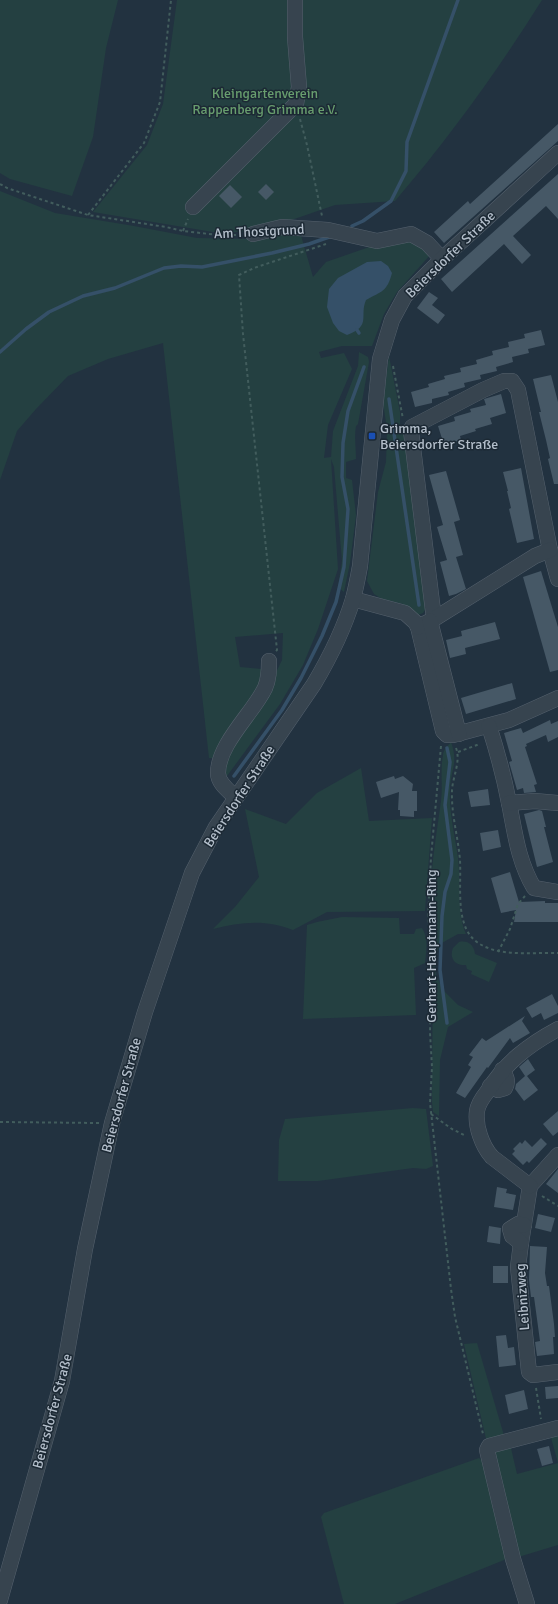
<svg xmlns="http://www.w3.org/2000/svg" width="558" height="1604" viewBox="0 0 558 1604" font-family="Signika,sans-serif">
<style>
.green{fill:#244041}
.water{fill:#355068}
.lines{fill:none;stroke-linecap:round;stroke-linejoin:round}
.stream{stroke:#355068;stroke-width:3.5}
.building{fill:#465866}
.minor-casing{stroke:#55616d;stroke-width:16}
.path{stroke:#425d5d;stroke-width:2;stroke-dasharray:3 3;stroke-linecap:butt}
.minor{stroke:#37444f;stroke-width:15}
.transit-dot{fill:#1a4fb4;stroke:#1c2934;stroke-width:1.5}
.labels{text-anchor:middle;stroke-width:3;stroke-linejoin:round;paint-order:stroke}
.park-label{font-size:14px;fill:#689d6e;stroke:#1c2934}
.street-label{font-size:14px;fill:#b3beca;stroke:#1c2934}
.poi-label{font-size:14px;fill:#b3beca;stroke:#1c2934;text-anchor:start}
</style>
<rect width="100%" height="100%" fill="#223240"/>
<g class="green">
<polygon points="0,0 118,0 106,48 93,137 72,196 10,179 0,173"/>
<path d="M177,0h365c-44,70 -93,138 -147,201l-60,4 -61,21 -20,5 -35,2 -126,-21 54,-67 16,-41z"/>
<path d="M0,191l55,22 79,13 63,12 53,1 50,-7 13,45 13,-15 52,-18 26,-6 27,16 -34,38 -13,22 -12,32h-30l-23,6 2,6 23,-5 8,16 -24,56 -4,33 7,-1 2,-26 25,-65 1,-14 9,5 1,5 -11,62 -2,2c-2,11 0,21 0,33l-10,3v16l6,2 4,35 -6,48 -6,29 -6,-5 4,-26 -8,-94 -3,-8 7,110 -20,60 -15,36 -23,39 -53,72 -5,-7 2,-10 42,-66 16,-33 1,-27 -48,4 5,30 21,2v18l-42,71h-10l-46,-415 -55,16 -40,17 -32,33 -19,22 -17,49z"/>
<polygon points="389,356 400,412 400,424 403,433 408,437 426,608 423,613 418,615 403,604 382,599 374,594 367,581 378,492 386,462 387,429 383,403"/>
<path d="M451,742c8,21 -1,29 -1,49 -1,22 5,44 8,67 3,25 -2,52 8,76h-8l-18,10 -6,17 2,14 8,16 14,14 15,7 -25,15 -8,33 -1,56 -6,-4 -1,-10 1,-167c-7,-44 2,-89 8,-134 2,-15 -1,-31 2,-46 0,-5 5,-9 8,-13z"/>
<path d="M361,768l8,53 63,-3 -7,93 -98,1 -34,18c-27,-11 -53,-8 -80,-1l22,-22 24,-30 -14,-68 41,15 31,-31z"/>
<path d="M342,917l57,1 1,16h14l2,-5 6,-1c7,11 4,23 3,35l-11,5 2,47 -113,4 4,-94 10,-3z"/>
<path d="M459,942c9,-2 15,3 16,12l22,9 -8,19 -18,-8 1,-3 -5,-2 -1,-4c-11,1 -17,-7 -13,-17z"/>
<polygon points="413,1108 426,1109 433,1166 426,1169 413,1168 318,1181 278,1181 279,1140 285,1119"/>
<polygon points="477,1343 505,1439 487,1443 464,1344"/>
<polygon points="558,1432 558,1545 515,1558 491,1448 510,1444 517,1474 558,1463 550,1434"/>
<polygon points="479,1458 484,1462 509,1558 395,1604 344,1604 321,1517 324,1513"/>
</g>
<path class="water" d="M381,261l7,5 4,7c-5,19 -10,18 -26,27 -7,16 6,26 -19,35l-8,-4 -6,-8 -6,-16 2,-18 9,-11 29,-16z"/>
<g class="lines">
<g class="stream">
<polyline points="352,226 363,221 391,201 406,171 407,142 458,0"/>
<polyline points="357,330 359,333"/>
<polyline points="0,352 26,329 49,312 83,296 115,288 164,268 181,266 202,267 272,253 309,244 332,236"/>
<polyline points="389,399 419,605"/>
<polyline points="234,776 282,710 301,678 322,636 336,602 344,567 348,509 342,477 343,443 348,411 364,367"/>
<polyline points="447,1023 440,970 442,916 445,892 451,874 452,860 445,805 450,762 447,748"/>
</g>
</g>
<g class="building">
<polygon points="558,124 558,141 444,243 434,232 468,201 470,204"/>
<polygon points="558,174 558,219 546,206 513,236 531,255 522,264 504,244 452,292 441,279"/>
<polygon points="266,184 274,192 266,200 258,192"/>
<polygon points="230,185 242,197 231,208 219,196"/>
<polygon points="429,292 438,298 432,305 445,315 438,324 417,308"/>
<polygon points="541,330 545,345 528,349 529,353 512,357 513,362 496,367 497,371 480,375 481,379 464,383 465,387 448,392 449,395 432,399 432,403 415,407 411,392 429,387 428,384 445,379 444,376 461,372 460,368 477,364 476,360 493,355 492,351 509,347 508,342 525,338 524,334"/>
<polygon points="551,375 558,402 558,484 554,484 548,459 550,458 546,440 539,412 541,412 533,379"/>
<polygon points="501,394 506,413 490,418 492,424 475,429 476,431 460,436 461,440 444,445 438,426 455,421 454,417 471,412 470,409 486,405 484,399"/>
<polygon points="521,468 534,539 517,543 509,509 511,508 507,491 508,491 503,472"/>
<polygon points="446,471 460,520 454,522 463,555 456,557 466,589 456,594 449,596 440,562 447,560 437,527 443,525 429,475"/>
<polygon points="541,571 558,627 558,670 550,672 523,577"/>
<polygon points="495,622 500,639 465,648 466,654 450,658 446,640 462,636 461,631"/>
<polygon points="512,683 516,699 466,714 461,698"/>
<polygon points="550,720 551,724 558,721 558,737 548,742 546,735 526,744 527,746 525,747 537,784 534,785 536,792 524,793 523,788 517,790 509,762 512,761 504,733 521,728 523,733"/>
<polygon points="394,776 395,779 403,776 413,784 412,791 417,791 417,811 414,811 414,817 400,816 400,810 398,810 399,792 381,798 376,782"/>
<polygon points="488,789 490,805 471,807 468,792"/>
<polygon points="539,810 542,811 546,827 544,827 553,862 537,867 524,814"/>
<polygon points="498,830 501,847 483,851 480,833"/>
<polygon points="510,872 519,902 545,901 545,903 558,903 558,922 514,922 516,910 501,913 491,878"/>
<polygon points="552,994 558,1006 558,1013 544,1020 541,1013 532,1018 526,1008"/>
<polygon points="525,1016 522,1021 530,1033 513,1043 510,1038 488,1068 487,1067 465,1098 456,1093 471,1067 468,1065 473,1057 469,1055 482,1038 486,1041"/>
<polygon points="528,1059 535,1070 527,1076 538,1090 524,1101 515,1089 516,1084 525,1076 519,1067"/>
<polygon points="558,1111 558,1132 553,1136 543,1124"/>
<polygon points="541,1138 547,1144 529,1163 527,1161 523,1165 512,1154 515,1151 513,1149 520,1142 522,1144 525,1140 532,1147"/>
<polygon points="558,1169 558,1193 546,1184"/>
<polygon points="497,1187 507,1189 506,1193 516,1195 513,1210 494,1207"/>
<polygon points="538,1214 555,1218 551,1232 535,1228"/>
<polygon points="489,1226 501,1228 500,1244 487,1242"/>
<polygon points="530,1246 547,1247 545,1273 547,1286 549,1286 554,1324 555,1337 553,1337 554,1354 537,1356 535,1342 540,1341 534,1297 531,1297 529,1280"/>
<rect x="493" y="1266" width="15" height="17"/>
<polygon points="506,1335 508,1348 514,1347 516,1365 499,1367 496,1336"/>
<polygon points="558,1386 558,1398 546,1399 545,1387"/>
<polygon points="524,1390 528,1409 509,1414 505,1395"/>
<polygon points="549,1446 553,1463 542,1466 537,1449"/>
</g>
<g class="lines">
<defs>
<g id="minor">
<polyline points="193,207 296,104 299,87 295,37 295,0"/>
<polyline points="253,234 282,227 328,230 377,241 411,234 427,243 442,259"/>
<polyline points="558,579 550,550 518,390 512,381 504,381 483,390 412,427 411,431 434,619 418,627 443,731 447,735 453,735 509,720 558,698"/>
<polyline points="353,599 405,613 415,622 418,627"/>
<polyline points="434,619 535,556 550,550"/>
<polyline points="430,621 459,734"/>
<path d="M489,726c8,25 15,51 20,77 6,30 9,58 25,85l24,4"/>
<path d="M235,797c-7,-7 -17,-14 -17,-24 0,-29 35,-60 47,-85 4,-9 4,-18 4,-27"/>
<polyline points="509,803 535,801 558,803"/>
<path d="M490,1086l8,4 7,-2c4,-7 1,-12 -3,-18"/>
<polyline points="558,1155 530,1186 521,1243 518,1267 529,1372 533,1375 558,1372"/>
<path d="M530,1186l-38,-29c-10,-11 -17,-31 -15,-46 1,-7 6,-14 10,-19 18,-29 41,-47 71,-63"/>
<polyline points="521,1243 512,1236 510,1229 518,1224 524,1225"/>
<path d="M0,1600l62,-219 23,-132 27,-126 33,-111 47,-139 24,-46 98,-143c16,-27 30,-55 39,-85 3,-11 5,-22 7,-33l20,-207 12,-39 13,-24 37,-37 116,-106"/>
<polyline points="527,1604 513,1559 487,1450 489,1446 558,1428"/>
</g>
</defs>
<use href="#minor" class="minor-casing"/>
<g class="path">
<polyline points="300,119 307,145 322,216"/>
<polyline points="0,184 7,188 88,215 166,227 183,231 218,235 239,235"/>
<polyline points="88,215 144,143 160,102 171,0"/>
<polyline points="183,231 188,219"/>
<polyline points="393,366 403,419"/>
<polyline points="276,651 277,650 243,334 239,275 254,268 326,244"/>
<polyline points="441,746 431,857 428,919 431,937 431,961 430,1033 432,1067 430,1103 451,1289 455,1317 483,1434"/>
<path d="M456,748c5,13 -3,28 -4,42 -1,24 6,46 8,70 1,18 -2,46 4,63 11,38 64,29 94,30"/>
<polyline points="458,752 477,745 480,743"/>
<polyline points="498,952 510,929 518,904 525,896"/>
<polyline points="431,1114 452,1129 466,1136"/>
<polyline points="0,1122 99,1123"/>
<polyline points="542,1196 558,1206"/>
<polyline points="536,1388 541,1419"/>
</g>
<use href="#minor" class="minor"/>
</g>
<rect class="transit-dot" x="368" y="432" width="8" height="8" rx="2"/>
<g class="labels">
<g class="park-label">
<text x="265" y="98">Kleingartenverein<tspan x="265" dy="16">Rappenberg Grimma e.V.</tspan></text>
</g>
<g class="street-label">
<text transform="translate(259 231) rotate(-3)" y="5">Am Thostgrund</text>
<text transform="translate(450 254) rotate(-44)" y="5">Beiersdorfer Straße</text>
<text transform="translate(239 796) rotate(-57)" y="5">Beiersdorfer Straße</text>
<text transform="translate(431 946) rotate(-90)" y="5">Gerhart-Hauptmann-Ring</text>
<text transform="translate(121 1095) rotate(-75)" y="5">Beiersdorfer Straße</text>
<text transform="translate(522 1297) rotate(-94)" y="5">Leibnizweg</text>
<text transform="translate(52 1411) rotate(-75)" y="5">Beiersdorfer Straße</text>
</g>
<g class="poi-label">
<text x="380" y="433">Grimma,<tspan x="380" dy="16">Beiersdorfer Straße</tspan></text>
</g>
</g>
</svg>
